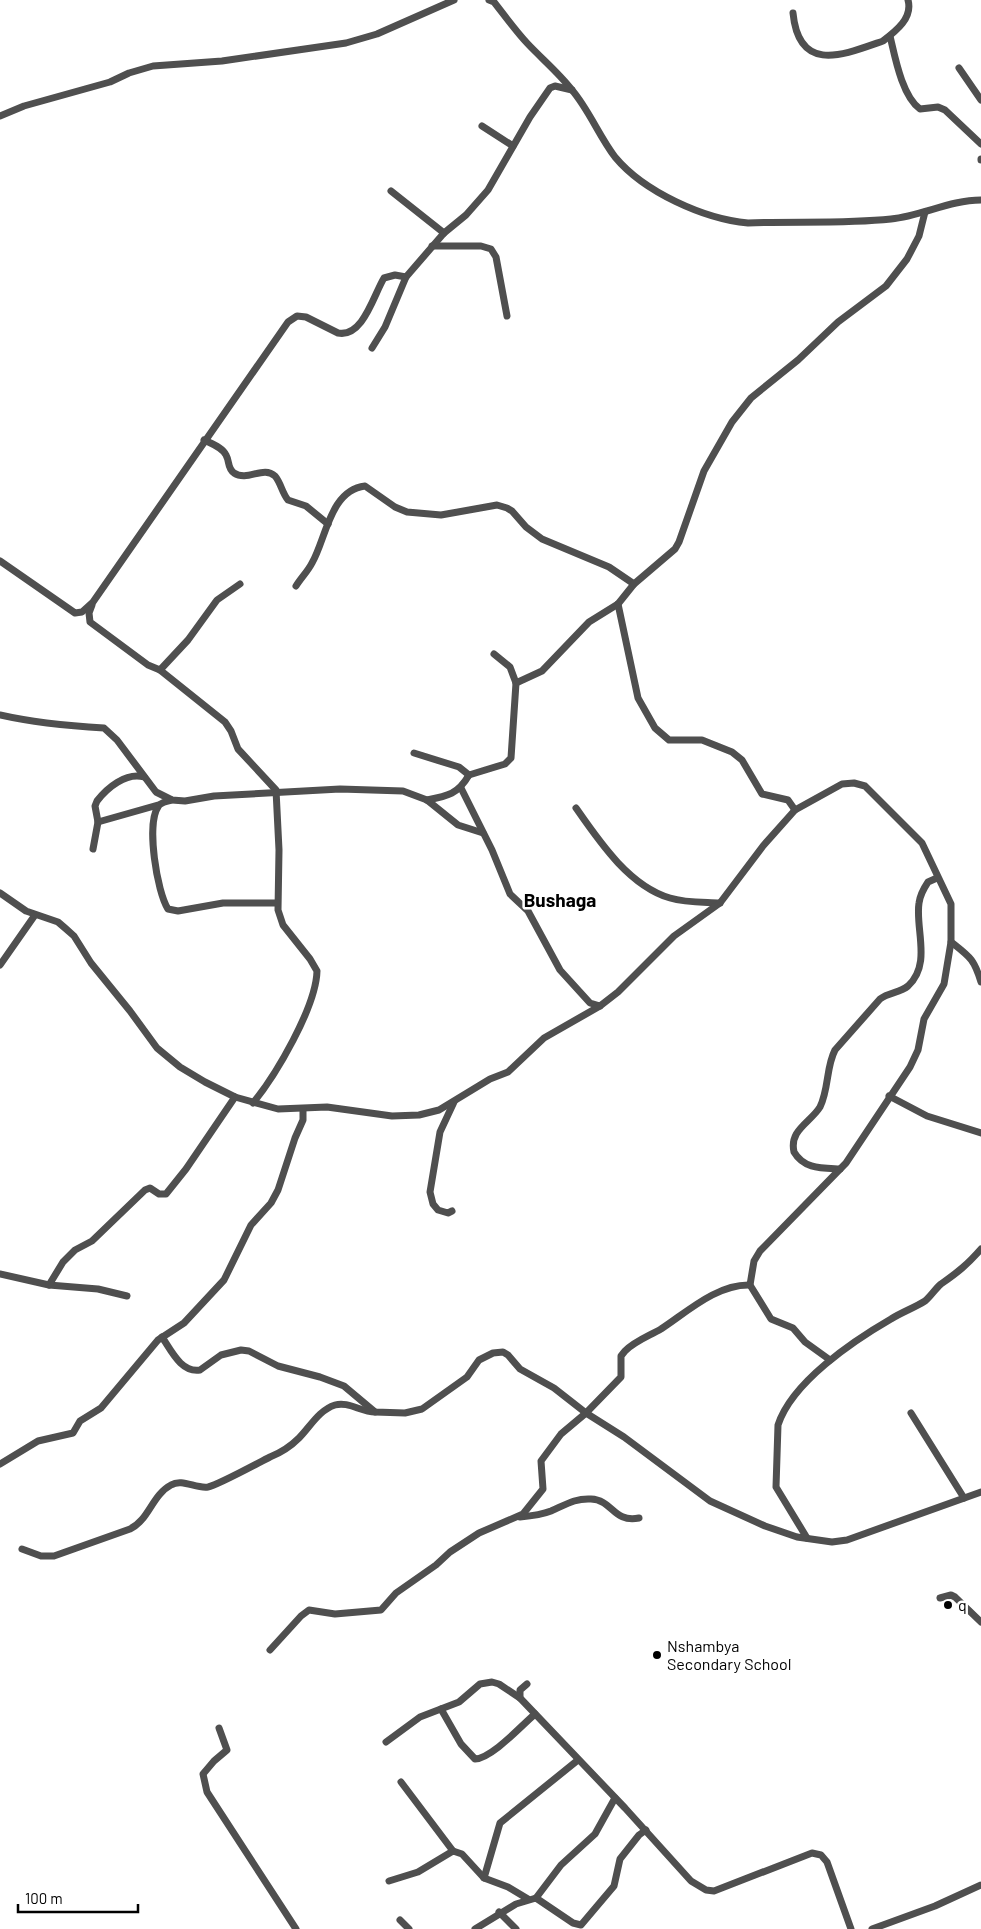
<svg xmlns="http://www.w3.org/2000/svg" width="981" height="1929" viewBox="0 0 981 1929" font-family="Barlow,sans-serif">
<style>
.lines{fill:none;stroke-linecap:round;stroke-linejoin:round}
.minor{stroke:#4f4f4f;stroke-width:7}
.poi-dot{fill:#000;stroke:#fff;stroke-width:2}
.labels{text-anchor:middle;stroke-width:5;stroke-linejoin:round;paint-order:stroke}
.poi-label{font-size:16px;fill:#000;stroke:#fff;text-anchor:start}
.quarter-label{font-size:19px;font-weight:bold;fill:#000;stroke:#fff}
</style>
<rect width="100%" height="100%" fill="#fff"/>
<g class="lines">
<g class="minor">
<path d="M489,0l5,2c11,14 21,28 33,41 15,16 32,30 45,47 17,20 27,46 43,67 29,35 89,62 133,66 47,-2 96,1 143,-4 31,-3 59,-19 90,-19"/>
<path d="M793,13c6,61 50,42 90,28 13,-10 30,-23 25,-41"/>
<path d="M890,36c5,21 12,60 30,73l18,-2 7,3 36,34"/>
<polyline points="959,68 981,100"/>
<polyline points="0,116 24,106 110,82 129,73 153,66 222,61 346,43 377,34 454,0"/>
<polyline points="482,126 513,146"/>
<polyline points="981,159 981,160"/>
<polyline points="391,191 444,233"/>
<polyline points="432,246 481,246 491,249 496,257 507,316"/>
<polyline points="372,348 385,327 406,277"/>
<path d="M204,440c8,4 18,7 22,15 4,7 1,13 8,18 14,9 29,-8 41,3 6,7 7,17 13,24l18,6 22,18"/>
<path d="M0,561l75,52 7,-1 11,-10 195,-280 9,-6 9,1 32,16c25,5 36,-39 46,-55l11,-3 11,2 38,-44 22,-18 22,-25 42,-73 20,-29 5,-2 17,4"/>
<path d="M296,586c5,-8 12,-15 16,-23 14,-24 18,-73 53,-77l30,21 12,5 34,3 56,-10 10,3 5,3 14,16 16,12 67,28 25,17"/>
<polyline points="618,604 638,698 655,728 669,740 702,740 732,752 742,760 762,794 788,800 795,810"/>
<polyline points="92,605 89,613 90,622 148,665 160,670 188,640 217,600 240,584"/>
<path d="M160,670l65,52 6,9 7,18 38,41 3,60 -1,60 5,15 27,34 7,12c-1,36 -41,104 -64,132"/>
<polyline points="516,683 542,671 589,622 618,604 634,584 675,549 679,542 704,471 732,422 751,398 798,360 838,322 886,286 907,259 919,236 925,212"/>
<path d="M0,715c35,8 69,11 104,13l13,12 39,52 16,8 13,1 29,-5 126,-7 63,2 24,9 31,25 25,8"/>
<polyline points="414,753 459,767 469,775"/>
<polyline points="461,788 492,850 510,894 528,911 560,970 590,1003 600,1006"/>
<path d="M171,800c-4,2 -11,2 -13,7 -12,17 -1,85 10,102l10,2 45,-8h54"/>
<path d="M427,800c21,-4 31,-6 42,-25l36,-11 6,-6 5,-75 -6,-16 -16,-13"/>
<path d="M576,808c23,33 53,78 94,90 16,5 34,4 50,5"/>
<polyline points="98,822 158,805"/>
<path d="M93,849l5,-27 -3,-16 2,-5c10,-13 29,-29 47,-24"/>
<path d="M0,893l26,18 32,11 7,6 9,8 17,27 39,48 27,37 23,19 25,15 30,15 43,12 49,-2 65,9 27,-1 20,-5 51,-31 18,-7 36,-34 56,-32 18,-14 56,-56 46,-33 43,-57 32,-36 47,-26 12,-1 11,3 57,57 29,61v38c19,15 23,17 30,40"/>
<polyline points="0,965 35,915"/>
<polyline points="889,1096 927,1116 981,1133"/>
<path d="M840,1169c-19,-1 -36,0 -46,-17 -5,-22 16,-29 26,-45 9,-18 6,-40 15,-57l45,-51c9,-7 20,-6 28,-13 24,-22 7,-57 11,-83 1,-8 5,-15 9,-21l9,-4"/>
<polyline points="452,1211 448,1213 438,1210 433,1204 430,1192 440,1132 454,1102"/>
<polyline points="0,1274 49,1285 98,1289 127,1296"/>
<polyline points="49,1285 63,1262 75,1250 92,1241 145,1190 150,1188 159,1194 166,1194 186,1169 235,1097"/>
<path d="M162,1337c9,13 19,36 38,33l21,-15 20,-5 8,1 29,15 42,11 24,9 31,26 30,1 17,-4 45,-32 12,-17 14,-7 10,-1 5,3 12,14 34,19 32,25 38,24 86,64 55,25 32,11 35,5 15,-2 134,-48"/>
<polyline points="830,1360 805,1342 793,1328 771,1319 750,1285 754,1261 760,1251 846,1163 910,1067 918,1050 924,1019 944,984 951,942"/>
<polyline points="911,1413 964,1498"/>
<polyline points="0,1464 38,1441 73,1433 80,1421 101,1408 158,1340 184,1323 224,1280 251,1225 271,1203 278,1190 295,1138 303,1120 303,1109"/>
<path d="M520,1517c11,-1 21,-2 31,-6 14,-6 24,-13 40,-12 22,1 22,24 48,19"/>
<path d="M807,1538l-31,-51 2,-62c14,-43 75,-84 113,-106 11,-7 23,-11 34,-18 6,-5 10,-12 16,-17 17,-12 26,-19 40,-35"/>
<path d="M22,1549l19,7h13l76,-27c19,-9 22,-34 41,-44 11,-7 25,4 37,2 10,-2 50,-24 62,-30 10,-4 21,-11 29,-19 11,-11 20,-28 36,-33 13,-4 26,7 40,7"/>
<polyline points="940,1598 951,1595 955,1597 981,1622"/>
<path d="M270,1650l31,-34 8,-6 26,4 46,-4 15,-17 40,-28 14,-13 29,-19 44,-19 20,-25 -2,-28 20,-27 25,-21 35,-36v-21l4,-5c10,-10 24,-15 36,-22 26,-17 56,-45 89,-44"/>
<polyline points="527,1684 520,1690 520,1698 625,1808 691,1881 706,1890 714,1891 812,1853 821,1855 827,1862 851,1929"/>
<path d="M441,1709l20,35 14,15c17,-1 46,-33 60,-45"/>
<polyline points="219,1728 227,1750 214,1761 203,1774 207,1792 296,1929"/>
<polyline points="386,1742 420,1717 459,1702 480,1684 492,1682 499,1684 520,1698"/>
<polyline points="401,1782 453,1851"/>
<polyline points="484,1878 500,1823 578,1760"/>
<polyline points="389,1881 418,1872 453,1851 462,1854 484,1878 508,1887 528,1899"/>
<polyline points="536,1898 561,1865 595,1834 615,1798"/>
<polyline points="499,1912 516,1929"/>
<polyline points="400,1920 409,1929"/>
<polyline points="475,1929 516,1904 536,1898 573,1923 581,1925 614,1886 620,1859 639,1835 646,1830"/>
<polyline points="872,1929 935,1906 981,1885"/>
</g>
</g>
<g class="poi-dot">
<circle cx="948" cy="1605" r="5"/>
<circle cx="657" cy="1655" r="5"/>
</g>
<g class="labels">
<g class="poi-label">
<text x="958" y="1611">q</text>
<text x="667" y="1652">Nshambya<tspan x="667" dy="18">Secondary School</tspan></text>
</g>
<g class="quarter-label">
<text x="560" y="907">Bushaga</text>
</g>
</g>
<path d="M18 1904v8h120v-8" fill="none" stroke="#000000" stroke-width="2.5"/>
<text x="25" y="1904" font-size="15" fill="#000000" stroke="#ffffff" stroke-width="4" paint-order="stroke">100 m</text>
</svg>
